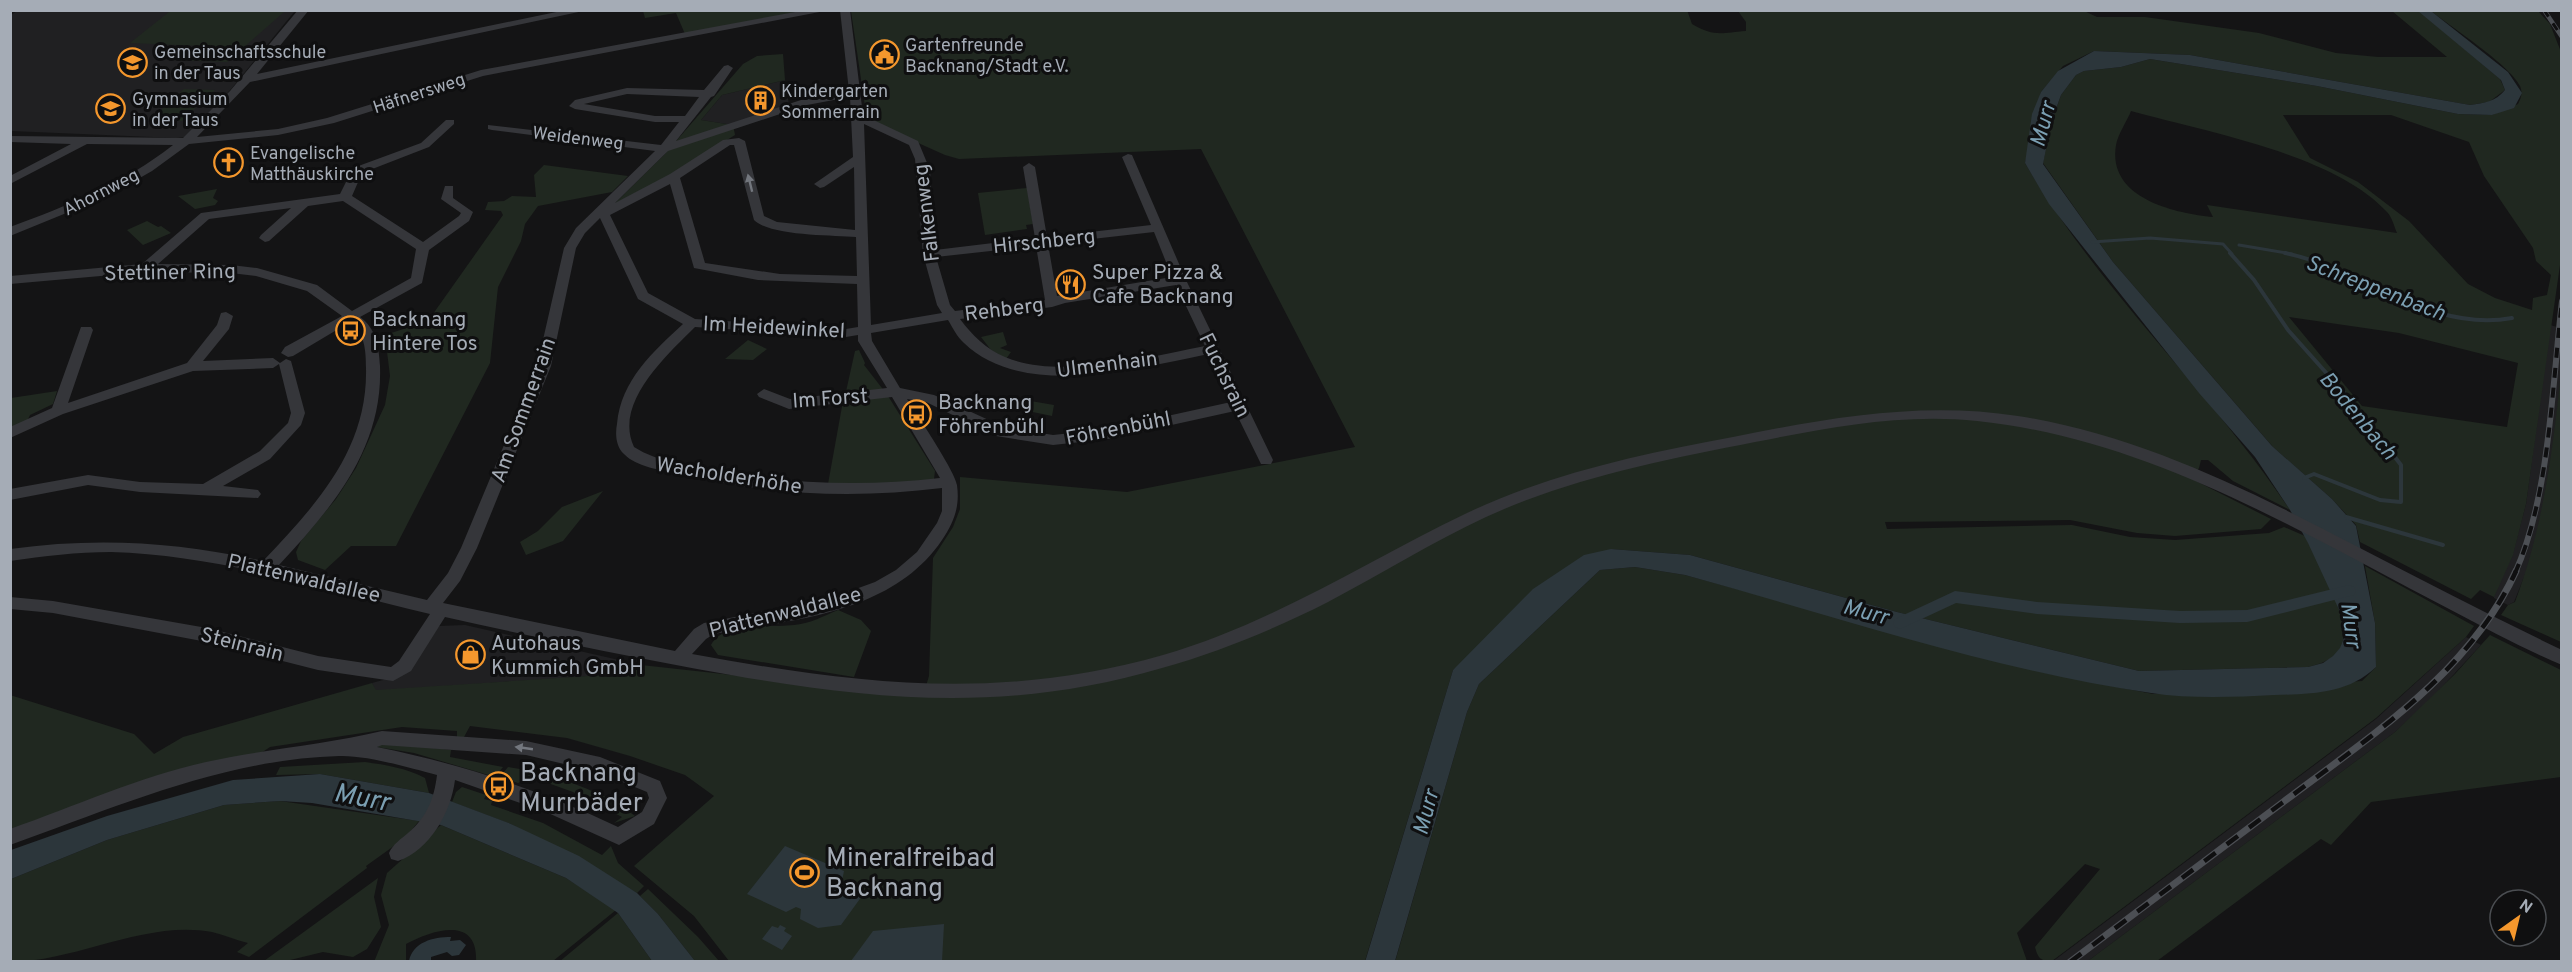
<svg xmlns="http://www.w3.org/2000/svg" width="2572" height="972" viewBox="0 0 2572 972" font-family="Overpass,sans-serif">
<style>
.built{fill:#202022}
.green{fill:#202820;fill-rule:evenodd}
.water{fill:#2c363b}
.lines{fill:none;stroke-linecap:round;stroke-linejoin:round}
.stream-far1{stroke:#2c363b;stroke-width:3}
.stream{stroke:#2c363b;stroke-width:4}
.canal{fill:#2c363b;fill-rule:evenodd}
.minor{fill:#35363a;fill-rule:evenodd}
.rail-far2-casing{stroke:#4c4f54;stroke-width:4.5}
.rail-far1-casing{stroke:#4c4f54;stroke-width:6}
.rail-casing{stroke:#4c4f54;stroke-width:7}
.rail-far2{stroke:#0f0f10;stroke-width:3;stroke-dasharray:8;stroke-linecap:butt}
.rail-far1{stroke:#0f0f10;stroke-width:4;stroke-dasharray:10;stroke-linecap:butt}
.rail{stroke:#0f0f10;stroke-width:4.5;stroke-dasharray:14;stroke-linecap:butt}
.oneway{fill:#73777e}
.labels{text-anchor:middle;stroke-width:6;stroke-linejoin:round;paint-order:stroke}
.far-poi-label{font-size:18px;fill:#a5acb6;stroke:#0f0f10;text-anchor:start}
.far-street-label{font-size:18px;fill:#a5acb6;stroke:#0f0f10}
.street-label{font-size:21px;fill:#a5acb6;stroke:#0f0f10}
.poi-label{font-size:21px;fill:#a5acb6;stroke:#0f0f10;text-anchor:start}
.water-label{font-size:22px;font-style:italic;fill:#7b9fb2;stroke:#0f0f10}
.near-poi-label{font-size:26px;fill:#a5acb6;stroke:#0f0f10;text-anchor:start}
.near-water-label{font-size:27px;font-style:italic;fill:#7b9fb2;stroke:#0f0f10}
</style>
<rect width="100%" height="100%" fill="#141415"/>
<g class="built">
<polygon points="17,11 293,11 294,12 232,88 186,137 176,138 11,131 11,15"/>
<polygon points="785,80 789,105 733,125 701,120 722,95"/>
<polygon points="2550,325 2561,328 2562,372 2553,447 2542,511 2530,562 2514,602 2508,605 2494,598 2494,592 2513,553 2526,504"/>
<polygon points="465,625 641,665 633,673 375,691 372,683 394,677 411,667 439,626"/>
<polygon points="2466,637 2481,645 2429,701 2395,732 2088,961 2052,962 2376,719"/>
</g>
<g class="green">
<path d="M1008,10h679l5,14c22,13 29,9 54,7v-9l-8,-11 344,-1 15,7h48l114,16 77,20 42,4h69l-55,-46 26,-1 82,69 5,11 -16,12 -19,3 -280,-50 -96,-4 -31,15 -22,26 -16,71c73,126 184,226 265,347l-57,-29 -25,-21h-7l-2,8 -7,11 79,40 -10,10 -86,7 -38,-3 -67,-13 -185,2 2,7 185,-4 58,12 45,3 94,-7 15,-6 21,9c12,23 50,89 35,113 -7,11 -20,15 -32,18l-169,4 -242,-59 -207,-57 -79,-6 -158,121 -88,291h-636l-35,-45 -60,-50 80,-70 -29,-21 -55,-19 -63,-18 -97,-12 -6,11h-7v-6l-55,-4 -132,20 -9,6 -250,78 -1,-136 124,39 20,20 29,-17 189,-54 4,7 257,-17 8,-8 282,31 6,-20 4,-118 20,-31 7,-18v-32l167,15 228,-45 -154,-298 -242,10 -14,-4 -78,-35 -16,-109z"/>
<polygon points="643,11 802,11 685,34 676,13 645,18"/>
<path d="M2431,11h107l12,13 11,28v206l-35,246 -13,51 -19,42 -14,-7 -9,9 -111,-57 -4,-17 -24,-26 -59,-52 -160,-185 -70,-99 9,-43 9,-25 15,-20 8,-4 37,-4 29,-8 167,27 141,28 34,1 26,-11c3,-6 5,-11 2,-18 -10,-21 -69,-59 -89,-75zM2131,111c75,21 203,43 256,101 5,5 7,14 10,21l-190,-28 6,12c-39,-4 -106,-19 -97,-72 2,-11 11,-24 15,-34zM2283,115h108l78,27 15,34 49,72 3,13 15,14 -4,20 -14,3 -1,12 -37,-12 -27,-14 -59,-63 -51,-39 -48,-24zM2289,317l110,16 119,30 -11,64 -145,-21z"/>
<polygon points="169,12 284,12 227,62 171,60 187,47 227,47 130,43"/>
<polygon points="783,54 785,80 722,95 701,120 733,125 735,135 671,175 614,204 664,155 743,64 757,56"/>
<polygon points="184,89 215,90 182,121 150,120"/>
<polygon points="544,165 628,176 612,192 538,206 525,224 521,241 498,287 490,363 396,546 351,546 325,570 298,560 296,552 301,541 336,499 356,468 385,405 390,376 385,335 428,321 503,215 501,211 485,210 488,202 504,201 512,196 536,197 534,175"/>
<polygon points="1027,188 1033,224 1026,225 1027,229 985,235 978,193"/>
<polygon points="217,189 213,198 218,201 215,205 195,209 178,196"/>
<polygon points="147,221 158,227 161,226 171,233 143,245 127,230"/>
<polygon points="1003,332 1007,345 1000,348 1011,352 1006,359 991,350 981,337"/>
<polygon points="748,340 767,349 753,360 725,359"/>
<polygon points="859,350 865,363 864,365 885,392 845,396 855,351"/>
<path d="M2561,372v270l-60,-27 7,-10 7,-3c28,-74 38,-152 46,-230z"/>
<polygon points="57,391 53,404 30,415 27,421 11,429 11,398"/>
<polygon points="888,396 935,471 934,479 900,484 828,484 843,401"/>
<polygon points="1019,399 1054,405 1052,416 1018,409 1020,406 1016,405"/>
<polygon points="603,491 563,541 526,555 520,542 538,531 562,507"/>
<path d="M2365,566l109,60 -8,11 -90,81 -324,243c-12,0 -14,-3 -17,-14l65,-78 -15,-5 -68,69 10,28 -632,1 72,-250 12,-28 121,-114 35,-3 50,8 361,98 107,21 209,-13 14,-14 -1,-44z"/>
<path d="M838,610l23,10 10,11 -17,46 -136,-22 -7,-10c12,-24 59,-17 83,-20 15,-1 30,-9 44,-15z"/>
<polygon points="2490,635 2561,670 2561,777 2371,802 2331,845 2321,839 2157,961 2088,961 2395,732 2455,674"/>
<polygon points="383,742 451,750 450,757 503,767 495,777 414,753 377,747"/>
<path d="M365,762c21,3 41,6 60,16l4,15 -109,-19 -44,1 4,-8z"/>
<path d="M508,767c44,6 84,22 122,42l-2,2 7,5 -21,7 8,-6 -49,-25 -42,-15 -13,6 -18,-6z"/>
<polygon points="462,787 486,795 484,799 492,801 491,805 543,823 602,855 611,846 618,863 644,886 637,893 511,824 452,802 456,792"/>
<path d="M280,801l139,20 -14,17 -39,28 1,2 -118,89 -12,-5 11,-9c-12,-3 -24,-8 -36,-11 -67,-12 -134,29 -201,30v-83l96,-39 117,-35z"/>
<path d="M441,825l125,53 50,32 -63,51h-77c2,-46 -44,-31 -70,-17v17l-32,1 15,-37 -8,-30 6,-22z"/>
<polygon points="378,878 374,897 381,927 367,949 353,957 323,952 286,961 264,961"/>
<polygon points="648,889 698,937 719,961 695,961 658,914 640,896"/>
<polygon points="618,913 652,961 559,962"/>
</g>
<g class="water">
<path d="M2418,11h13l77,61 14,21 -8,15 -22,7 -34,-1 -141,-28 -167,-27 -29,8 -37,4 -8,4 -15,20 -9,25 -9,44 70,98 159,184 60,53 24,27 19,97 1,44c-28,27 -65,27 -102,28 -39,2 -83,4 -123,-2 -158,-23 -313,-76 -466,-118l-50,-8 -35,3 -121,114 -12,28 -72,249 -30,1 88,-292 80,-81 51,-34 27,-6 79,6 207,57 242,59 169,-4 15,-4 10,-7 7,-8 4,-10 -3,-24 -33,-71 -18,-33 -35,-53 -56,-64 -150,-189 -24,-41 7,-49 9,-22 17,-21 36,-20 96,4 280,50c14,-2 25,-3 35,-15l-4,-10z"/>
<polygon points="320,774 429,793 511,824 579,856 637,893 658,914 695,961 652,961 618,913 566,878 441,825 312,803 280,801 224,805 107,840 11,879 11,850 107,816 233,780"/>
<polygon points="785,846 844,871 841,886 862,896 841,925 818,928 800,919 801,909 796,907 786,912 747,894"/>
<polygon points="944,924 942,961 851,961 873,931"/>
<polygon points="780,925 786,928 784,931 792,936 782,950 762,939 772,926 778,928"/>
<path d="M451,937l-1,4 10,-1 6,5 -7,10 -7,1 -5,-4 -16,5v4h-22c4,-19 24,-24 42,-24z"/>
</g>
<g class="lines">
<g class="stream-far1">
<polyline points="2092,242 2150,238 2223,244 2232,254"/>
<polyline points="2239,245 2292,254"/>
</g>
<g class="stream">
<polyline points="2230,253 2254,280 2288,330 2354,404 2401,465 2401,502 2380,500 2314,474 2304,478"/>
<path d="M2285,253c78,16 144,80 227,65"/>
<polyline points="2346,517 2443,545"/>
</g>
<polygon class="canal" points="2349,585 2354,587 2356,591 2354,595 2247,622 2180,623 2037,614 1956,603 1900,629 1895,627 1893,623 1895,619 1955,591 2037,602 2180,611 2247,610"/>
<g class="minor">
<path d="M298,10h11l-52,64 309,-64h22l-338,72 -53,55 81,-8 49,-11 154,-48 325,-60h24l-347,66 -149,47 -56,12 -89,9 -37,27 -44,25 -98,40v-9c57,-21 115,-44 163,-82l-86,-1 -77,40v-8l61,-32 -61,-2v-6l173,2 47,-47z"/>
<path d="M840,10h10l13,105 55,26 12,29 5,80 100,-12 -12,-71 6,-4 6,4 12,70 104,-12 -29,-68 6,-3 4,1 54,125 87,180 -2,4h-10l-26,-53 -127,28 -55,6 -57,-9 -70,-34 -19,-3c9,14 49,74 50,86 3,22 -3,37 -15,55 -49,73 -148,80 -228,94l-8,5 -14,15c165,30 305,48 471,1 110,-32 202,-93 304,-142 84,-40 175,-59 266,-76 95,-19 188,-36 285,-21 121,19 233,75 340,131 68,35 135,70 204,103v15c-38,-16 -75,-36 -111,-55 -151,-78 -301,-171 -474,-189 -75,-8 -150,7 -222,21 -92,18 -184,36 -269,75 -54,25 -105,57 -158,85 -53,27 -109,50 -166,66 -163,48 -301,31 -465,1 -84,-16 -168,-33 -252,-52l-34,54 -18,10 -75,-11 -111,-28 -154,-29 -43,-4v-12l43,4 154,27 111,28 73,11 8,-6 31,-47c-105,-24 -210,-59 -319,-62 -34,0 -67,4 -101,9v-12c88,-12 167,-7 253,12 53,-56 105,-111 103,-193 0,-17 -1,-35 -16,-46l-57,34 -5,1 -7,-4 4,-6 57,-31 -35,-25 -51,-15 -25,-3 -85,-1 -136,12v-8l132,-12 59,-51 139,-19 13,-26 68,-25 25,-23h8v4l-25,23 -67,26 -10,23 71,46 36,-26 2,-3 -20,-14 4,-13h8v12l20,14 -4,9 -40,29 -7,33 -62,34c16,11 19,30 20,49 3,83 -48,142 -101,199l148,35 21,-27 13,-25 76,-182 27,-118 12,-20 79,-77 -163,-21 -4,-1v-4l173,20 18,-23h-24l-80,-13 -6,-3 6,-6 52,-12 77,2 20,-24 4,-1 5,3 -19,28 -3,1 -35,44 125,-41 48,-9zM627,94l72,3 -14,19h-30l-71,-12zM850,97l3,60 -39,27 6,4 4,-1 30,-20 1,63 -78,-8 -13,-6 -19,-75 -6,-3 -16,2 -53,34 -55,29 53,-52 139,-46zM864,124l45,21 6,14 8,95 14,51 5,8 -71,12zM730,145h4l20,75c16,16 77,15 102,17l1,39 -77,-2 -75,-11 -25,-85zM670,184l24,84 64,12 99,4 1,43 -12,2 -151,-10 -47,-26 -38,-78zM343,201l73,48 -5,29 -59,33 -35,-26 -60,-17 -26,-3 -73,-1 51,-45 82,-11 -30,27 -2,3 6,4 4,-1 39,-35zM600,218l38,81 45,25c-30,28 -62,56 -66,100 -2,10 -1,23 7,30 12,13 38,16 55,20 88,21 174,25 263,14v23l-5,12 -20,29 -21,18 -21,12 -44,16 -127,25 -10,6 -19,22 -232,-48 17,-22 17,-33 74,-182 25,-118 9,-15zM1154,232l18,45 -115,19 -9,-52zM1036,246l9,54 -90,11 -5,-6 -14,-48zM1176,285l29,61c-56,11 -146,34 -200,11 -19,-8 -33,-22 -45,-38l92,-12 13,-4zM948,320c5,8 9,17 16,23 59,57 174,25 245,11l22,48 -123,27 -55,6 -49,-8 -70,-32 -34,-7 -28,-47 -1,-8zM695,327l151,10 12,-2v6l29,47 -97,11 -26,-10 -7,5 2,3 30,12 103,-12 48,81c-77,9 -151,6 -227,-8 -27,-4 -55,-8 -79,-23 -21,-44 34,-93 61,-120z"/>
<polygon points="226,312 233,316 229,329 203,361 273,358 280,363 286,359 291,361 305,413 301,425 270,459 223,486 258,490 261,494 258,498 140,492 88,485 10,500 10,489 88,475 140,482 203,484 260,451 288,423 291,413 279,364 273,368 193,371 63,414 10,438 10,427 52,408 81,327 91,327 93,330 68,403 187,363 217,325 221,313"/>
<path d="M382,731l144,10 74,16 60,24 7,17 -13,26 -35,21 -73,-33 -91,-32c-4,32 -25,70 -57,81l-7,-2 -2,-6c4,-9 12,-14 19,-20 19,-16 26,-34 29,-58 -27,-7 -70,-20 -98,-19 -114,3 -223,51 -329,89v-16c65,-23 129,-52 196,-67 58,-13 118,-17 176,-31zM382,745l144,10 72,17 49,20 2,6 -7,14 -24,15c-77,-37 -157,-63 -241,-80z"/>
</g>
<defs>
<polyline id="rail-far2" points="2544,10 2562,37"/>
<path id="rail-far1" d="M2515,573c35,-77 37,-188 47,-272"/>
<path id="rail" d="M2070,962c71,-53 141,-106 212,-159 87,-66 187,-129 234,-232"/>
</defs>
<use href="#rail-far2" class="rail-far2-casing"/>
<use href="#rail-far1" class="rail-far1-casing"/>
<use href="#rail" class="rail-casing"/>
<use href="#rail-far2" class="rail-far2"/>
<use href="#rail-far1" class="rail-far1"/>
<use href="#rail" class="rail"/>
</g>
<defs><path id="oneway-solid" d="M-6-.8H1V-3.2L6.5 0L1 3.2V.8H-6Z" transform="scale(1.5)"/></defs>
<g class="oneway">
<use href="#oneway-solid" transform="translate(750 183) rotate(-104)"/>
<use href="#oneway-solid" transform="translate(524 748) rotate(-172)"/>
</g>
<defs>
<symbol id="civic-ring" viewBox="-11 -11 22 22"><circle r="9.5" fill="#0f0f10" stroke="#f4972d" stroke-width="1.5"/><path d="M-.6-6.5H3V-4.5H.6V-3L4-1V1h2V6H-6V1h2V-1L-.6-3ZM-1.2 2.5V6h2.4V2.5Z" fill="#f4972d"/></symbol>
<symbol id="school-ring" viewBox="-11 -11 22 22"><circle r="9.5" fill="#0f0f10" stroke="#f4972d" stroke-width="1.5"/><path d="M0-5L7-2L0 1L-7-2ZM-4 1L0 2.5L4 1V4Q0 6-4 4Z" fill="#f4972d"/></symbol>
<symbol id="building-ring" viewBox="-11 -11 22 22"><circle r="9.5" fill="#0f0f10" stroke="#f4972d" stroke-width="1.5"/><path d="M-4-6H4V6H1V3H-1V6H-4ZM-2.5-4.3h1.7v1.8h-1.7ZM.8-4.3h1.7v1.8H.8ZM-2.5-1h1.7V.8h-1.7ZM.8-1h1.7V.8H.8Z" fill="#f4972d"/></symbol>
<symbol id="church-ring" viewBox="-11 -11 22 22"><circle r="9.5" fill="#0f0f10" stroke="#f4972d" stroke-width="1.5"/><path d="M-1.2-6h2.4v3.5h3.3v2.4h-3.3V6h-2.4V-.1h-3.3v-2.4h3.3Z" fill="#f4972d"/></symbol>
<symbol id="restaurant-ring" viewBox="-11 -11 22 22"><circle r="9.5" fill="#0f0f10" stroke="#f4972d" stroke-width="1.5"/><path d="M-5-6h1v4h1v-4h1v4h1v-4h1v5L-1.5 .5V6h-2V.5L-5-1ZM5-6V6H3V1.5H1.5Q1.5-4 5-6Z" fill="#f4972d"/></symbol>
<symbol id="bus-ring" viewBox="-11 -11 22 22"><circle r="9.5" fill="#0f0f10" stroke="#f4972d" stroke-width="1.5"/><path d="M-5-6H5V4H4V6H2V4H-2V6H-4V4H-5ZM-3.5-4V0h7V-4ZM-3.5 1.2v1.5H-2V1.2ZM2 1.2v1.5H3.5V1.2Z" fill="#f4972d"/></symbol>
<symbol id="shop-ring" viewBox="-11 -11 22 22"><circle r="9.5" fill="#0f0f10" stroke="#f4972d" stroke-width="1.5"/><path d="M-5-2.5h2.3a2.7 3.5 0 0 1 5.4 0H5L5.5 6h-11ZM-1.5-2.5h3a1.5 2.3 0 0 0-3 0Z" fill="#f4972d"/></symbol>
<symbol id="stadium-ring" viewBox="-11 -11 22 22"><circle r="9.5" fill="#0f0f10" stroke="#f4972d" stroke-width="1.5"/><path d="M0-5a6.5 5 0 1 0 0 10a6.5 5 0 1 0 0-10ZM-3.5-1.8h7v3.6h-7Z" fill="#f4972d"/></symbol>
</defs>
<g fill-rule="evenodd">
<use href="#civic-ring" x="868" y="38" width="33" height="33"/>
<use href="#school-ring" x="116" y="46" width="33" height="33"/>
<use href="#building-ring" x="744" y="84" width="33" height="33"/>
<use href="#school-ring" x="94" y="92" width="33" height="33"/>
<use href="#church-ring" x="212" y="146" width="33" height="33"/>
<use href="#restaurant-ring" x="1054" y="268" width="33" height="33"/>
<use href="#bus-ring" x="334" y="314" width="33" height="33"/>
<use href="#bus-ring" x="900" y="398" width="33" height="33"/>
<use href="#shop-ring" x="454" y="638" width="33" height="33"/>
<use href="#bus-ring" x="482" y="770" width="33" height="33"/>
<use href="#stadium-ring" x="788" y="856" width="33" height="33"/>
</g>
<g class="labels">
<g class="far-poi-label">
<text x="905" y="51">Gartenfreunde<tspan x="905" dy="21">Backnang/Stadt e.V.</tspan></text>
<text x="154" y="58">Gemeinschaftsschule<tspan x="154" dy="21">in der Taus</tspan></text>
<text x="781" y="97">Kindergarten<tspan x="781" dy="21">Sommerrain</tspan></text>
<text x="132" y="105">Gymnasium<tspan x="132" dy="21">in der Taus</tspan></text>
<text x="250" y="159">Evangelische<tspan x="250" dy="21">Matthäuskirche</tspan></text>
</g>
<g class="far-street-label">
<text transform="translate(419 93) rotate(-18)" y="6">Häfnersweg</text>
<text transform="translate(578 138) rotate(7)" y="6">Weidenweg</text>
<text transform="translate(101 192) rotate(-27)" y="6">Ahornweg</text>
</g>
<g class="street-label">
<text transform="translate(926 213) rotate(-97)" y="7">Falkenweg</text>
<text transform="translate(1044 241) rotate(-6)" y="7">Hirschberg</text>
<text transform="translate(170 272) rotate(-1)" y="7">Stettiner Ring</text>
<text transform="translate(1004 309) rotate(-7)" y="7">Rehberg</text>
<text transform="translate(774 327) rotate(3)" y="7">Im Heidewinkel</text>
<text transform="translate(1107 364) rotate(-7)" y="7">Ulmenhain</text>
<text transform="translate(1225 375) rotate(64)" y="7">Fuchsrain</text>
<text transform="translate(830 398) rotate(-4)" y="7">Im Forst</text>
<text transform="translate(523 410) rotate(-70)" y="7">Am Sommerrain</text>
<text transform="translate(1118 428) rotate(-11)" y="7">Föhrenbühl</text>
<text transform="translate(729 475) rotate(9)" y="7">Wacholderhöhe</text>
<text transform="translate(304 578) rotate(13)" y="7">Plattenwaldallee</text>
<text transform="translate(785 612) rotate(-14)" y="7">Plattenwaldallee</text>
<text transform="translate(242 644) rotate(14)" y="7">Steinrain</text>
</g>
<g class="poi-label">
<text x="1092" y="279">Super Pizza &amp;<tspan x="1092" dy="24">Cafe Backnang</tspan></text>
<text x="372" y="326">Backnang<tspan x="372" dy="24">Hintere Tos</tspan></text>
<text x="938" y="409">Backnang<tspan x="938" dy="24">Föhrenbühl</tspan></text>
<text x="491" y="650">Autohaus<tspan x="491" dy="24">Kummich GmbH</tspan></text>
</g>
<g class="water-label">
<text transform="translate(2042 124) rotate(-75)" y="8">Murr</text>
<text transform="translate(2376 287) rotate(21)" y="8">Schreppenbach</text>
<text transform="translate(2359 415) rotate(50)" y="8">Bodenbach</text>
<text transform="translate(1866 611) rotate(15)" y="8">Murr</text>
<text transform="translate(2352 625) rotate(82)" y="8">Murr</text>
<text transform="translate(1425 812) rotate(-75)" y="8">Murr</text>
</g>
<g class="near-poi-label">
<text x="520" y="781">Backnang<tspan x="520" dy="30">Murrbäder</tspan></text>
<text x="826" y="866">Mineralfreibad<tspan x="826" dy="30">Backnang</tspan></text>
</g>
<g class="near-water-label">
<text transform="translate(362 797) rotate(11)" y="9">Murr</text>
</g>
</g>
<rect width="2572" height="972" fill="none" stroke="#a5acb6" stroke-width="24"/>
<g transform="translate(2518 918) rotate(34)"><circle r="28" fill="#0f0f10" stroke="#4b4e52" stroke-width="1.5"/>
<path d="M0-4.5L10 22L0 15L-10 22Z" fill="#f4972d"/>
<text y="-9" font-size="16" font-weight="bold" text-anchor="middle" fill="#a5acb6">N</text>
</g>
</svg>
